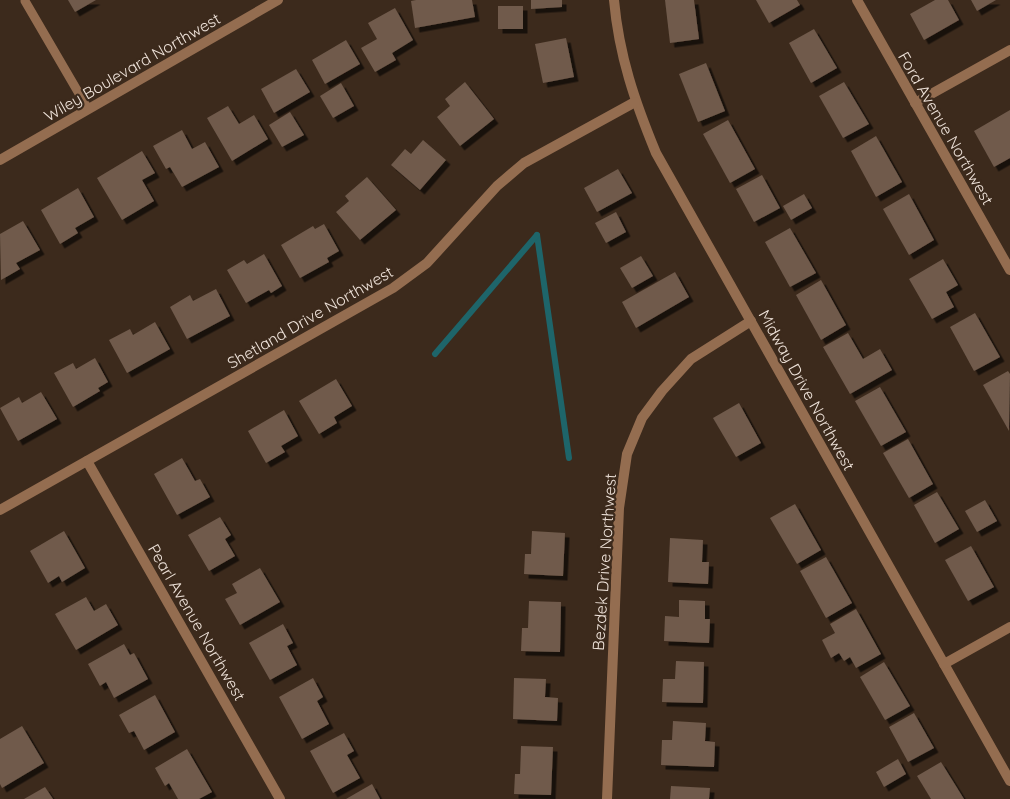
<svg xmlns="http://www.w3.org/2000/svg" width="1010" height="799" viewBox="0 0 1010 799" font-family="Quicksand,sans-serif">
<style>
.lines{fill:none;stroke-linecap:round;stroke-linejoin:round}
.stream{stroke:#1e656a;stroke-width:6}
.building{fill:#6f5a4b;filter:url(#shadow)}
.service{stroke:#946d50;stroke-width:9}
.minor{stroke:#946d50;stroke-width:10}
.tertiary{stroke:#946d50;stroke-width:10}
.labels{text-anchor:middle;stroke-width:4.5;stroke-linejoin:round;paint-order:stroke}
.street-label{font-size:16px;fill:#efe3da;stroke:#3c2a1c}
</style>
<defs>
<filter id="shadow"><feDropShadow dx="4.5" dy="4.5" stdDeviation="0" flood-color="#0009"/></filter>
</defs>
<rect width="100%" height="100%" fill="#3c2a1c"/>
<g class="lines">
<g class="stream">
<polyline points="537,235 569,458"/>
<polyline points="435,354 537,235"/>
</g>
</g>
<g class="building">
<polygon points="68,0 96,0 75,12"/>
<polygon points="416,0 472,0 475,17 415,28 411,1"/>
<polygon points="531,0 562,0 562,7 531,9"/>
<polygon points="665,0 694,0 699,39 670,43"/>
<polygon points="756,0 797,0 800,5 769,23"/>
<polygon points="935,0 948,0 959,20 924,40 910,14"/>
<polygon points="971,0 996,0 977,11"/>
<rect x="498" y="6" width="25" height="23"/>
<polygon points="395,8 413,40 392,53 396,60 375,72 361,48 377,39 368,23"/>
<polygon points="814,29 837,68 811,83 789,43"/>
<polygon points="566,38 574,77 543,83 535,44"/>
<polygon points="346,40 360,64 325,84 312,60"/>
<polygon points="706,63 725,111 698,122 679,74"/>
<polygon points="296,69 310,92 274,113 261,89"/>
<polygon points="465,82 494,119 460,146 437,117 450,106 445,99"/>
<polygon points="844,82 869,124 843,138 819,96"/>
<polygon points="341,83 354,106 333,118 320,96"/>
<polygon points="228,106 239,124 254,115 268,139 232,161 207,118"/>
<polygon points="1010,110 1010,158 994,167 974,131"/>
<polygon points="290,112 304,135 282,147 269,125"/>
<polygon points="728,120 755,169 730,183 703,134"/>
<polygon points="182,130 192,149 205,142 219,167 182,187 170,167 166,169 153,146"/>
<polygon points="876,136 902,182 876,197 851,151"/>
<polygon points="423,140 446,160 420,190 391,165 405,149 411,154"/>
<polygon points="142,151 155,173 142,180 154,201 122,220 97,178"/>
<polygon points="618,169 632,193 597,212 584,188"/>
<polygon points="762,175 780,208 754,222 736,189"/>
<polygon points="367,177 396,210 360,240 336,212 349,201 345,196"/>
<polygon points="78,188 94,217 75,228 78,233 60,244 41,210"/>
<polygon points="804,194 812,208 791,220 783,206"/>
<polygon points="909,194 934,240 909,255 883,209"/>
<polygon points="616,212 626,232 606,243 595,223"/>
<polygon points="23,221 40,250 16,263 20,269 1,280 0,234"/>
<polygon points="324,224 339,251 327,258 329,262 300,278 281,245 313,226 315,229"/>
<polygon points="790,228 816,273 790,287 765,242"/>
<polygon points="264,254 282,286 271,293 269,290 246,303 227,270 244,260 247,264"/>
<polygon points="641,256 653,276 632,288 620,268"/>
<polygon points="943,259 958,285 946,292 954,307 932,319 909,279"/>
<polygon points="675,272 689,297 636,328 622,302"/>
<polygon points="821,280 846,325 821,340 796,295"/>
<polygon points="216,289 230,316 187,339 170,307 190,295 193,301"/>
<polygon points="975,313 1000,357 974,371 950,327"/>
<polygon points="155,322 170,349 127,373 109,340 130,329 133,335"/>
<polygon points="848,333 863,359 880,349 892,370 850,394 823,347"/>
<polygon points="95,358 108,382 98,388 100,391 73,407 54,373 73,363 76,369"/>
<polygon points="1008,371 1010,374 1009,431 983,385"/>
<polygon points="336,379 352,406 334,417 337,423 319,434 299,401"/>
<polygon points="880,387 906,432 881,446 855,401"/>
<polygon points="41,392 57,419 18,441 0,408 19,397 22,403"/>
<polygon points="739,403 761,443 736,457 713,418"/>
<polygon points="284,410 298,436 281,446 285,452 266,463 248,431"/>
<polygon points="908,439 933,484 909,498 883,453"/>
<polygon points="182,458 195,481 200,479 210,497 177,515 154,474"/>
<polygon points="937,492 959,529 935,543 914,505"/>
<polygon points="985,500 997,521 977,532 965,511"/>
<polygon points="795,504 821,550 797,564 770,518"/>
<polygon points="220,517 231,535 225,539 235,556 209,571 188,535"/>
<polygon points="64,531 85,568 62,582 59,576 48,583 30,551"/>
<polygon points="532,531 565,533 563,576 524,574 525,554 531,554"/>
<polygon points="670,538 703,540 702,562 709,562 708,584 668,582"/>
<polygon points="971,546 994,587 968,601 945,560"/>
<polygon points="826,557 852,603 826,618 800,571"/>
<polygon points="260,568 280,602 240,625 225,599 237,593 232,584"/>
<polygon points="86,597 94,611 106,604 118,625 76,650 55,614"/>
<polygon points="679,600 705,601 705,619 710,619 709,643 664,641 665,616 679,617"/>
<polygon points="529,601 561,602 560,652 521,651 522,628 528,628"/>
<polygon points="856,609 881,654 856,668 850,657 844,661 839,653 831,658 822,640 835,633 830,624"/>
<polygon points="283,624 293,643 287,646 297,665 270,680 249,643"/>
<polygon points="124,644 130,655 134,653 148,679 114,698 106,682 100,686 88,664"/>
<polygon points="676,661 704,662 703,703 662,702 663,679 675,679"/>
<polygon points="884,662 910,706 885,720 860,677"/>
<polygon points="313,678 323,697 317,701 329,724 302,739 279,697"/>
<polygon points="514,678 546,679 545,697 558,698 557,721 513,719"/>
<polygon points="155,695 175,732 144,750 134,731 129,733 119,715"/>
<polygon points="914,713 934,748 908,762 889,727"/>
<polygon points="673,721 706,723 705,741 715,742 714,767 661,765 662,740 672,740"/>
<polygon points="22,726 44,763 2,788 0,784 0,739"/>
<polygon points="344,733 354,751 347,755 360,778 333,793 310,751"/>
<polygon points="521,746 553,747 551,795 514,794 515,774 520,774"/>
<polygon points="187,749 212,792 199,799 178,799 169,783 165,786 155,768"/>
<polygon points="898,759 906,774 884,787 876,772"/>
<polygon points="941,762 964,799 931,799 917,776"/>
<polygon points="372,784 380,799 346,799"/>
<polygon points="671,786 710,788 709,799 670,799"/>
<polygon points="45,787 53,799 24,799"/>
</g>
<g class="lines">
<polyline class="service" points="25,1 88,109"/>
<g class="minor">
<path d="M614,0c5,56 21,102 42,153l354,628"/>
<polyline points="857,0 1010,270"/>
<polyline points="915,103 1010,50"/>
<polyline points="87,461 280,799"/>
<polyline points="0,510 393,288 427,263 497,186 524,163 635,102"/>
<polyline points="944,664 1010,627"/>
<polyline points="607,799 619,508 627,454 642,418 662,391 691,359 751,321"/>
</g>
<polyline class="tertiary" points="0,160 278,0"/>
</g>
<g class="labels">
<g class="street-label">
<text transform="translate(132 67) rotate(-30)" y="6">Wiley Boulevard Northwest</text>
<text transform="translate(946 128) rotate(60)" y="6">Ford Avenue Northwest</text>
<text transform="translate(310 317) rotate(-30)" y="6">Shetland Drive Northwest</text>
<text transform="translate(807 390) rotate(61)" y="6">Midway Drive Northwest</text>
<text transform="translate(604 562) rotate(-86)" y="6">Bezdek Drive Northwest</text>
<text transform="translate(197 622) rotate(60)" y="6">Pearl Avenue Northwest</text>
</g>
</g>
</svg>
